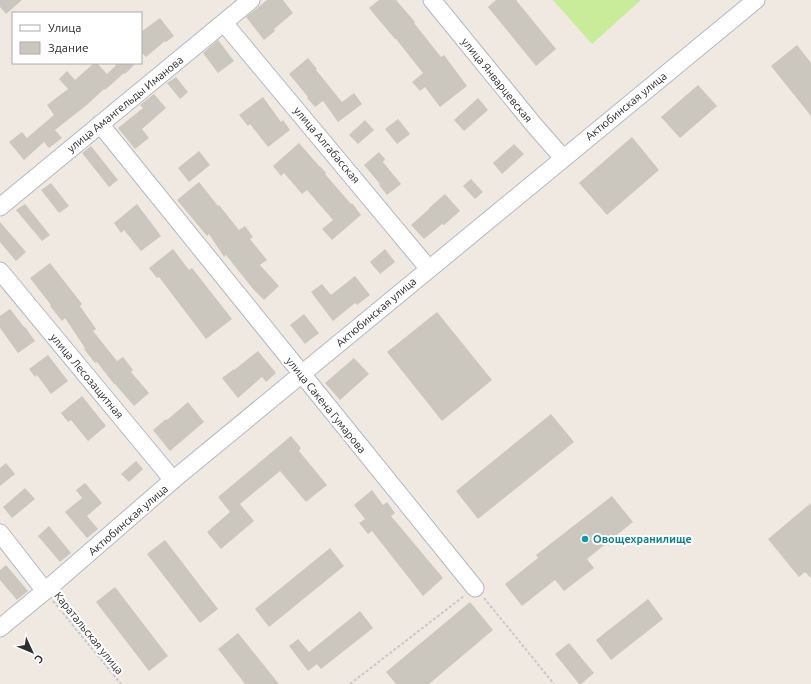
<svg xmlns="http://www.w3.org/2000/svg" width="811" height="684" viewBox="0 0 811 684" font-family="Ubuntu,sans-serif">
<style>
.pitch{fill:#c9ec9a}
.building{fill:#cbc7bf}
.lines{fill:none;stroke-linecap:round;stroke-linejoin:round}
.minor-casing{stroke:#b4b7c1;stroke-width:19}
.path{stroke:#c9c9c9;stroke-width:2;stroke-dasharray:3 2;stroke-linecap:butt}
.minor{stroke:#fff;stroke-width:17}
.culture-dot{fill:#0f9aa8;stroke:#fff;stroke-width:1.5}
.labels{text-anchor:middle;stroke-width:4;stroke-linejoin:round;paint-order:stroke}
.street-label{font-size:11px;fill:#2e2e2e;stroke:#fff}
.culture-label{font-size:11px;font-weight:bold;fill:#0d838f;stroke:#fff;text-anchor:start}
</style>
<rect width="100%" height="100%" fill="#efe9e1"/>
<polygon class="pitch" points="553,0 641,0 592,44"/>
<g class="building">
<polygon points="0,0 22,0 6,14 0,7"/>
<polygon points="267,0 283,0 293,13 274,29 275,31 264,40 246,17"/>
<polygon points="379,0 396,0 415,22 414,23 441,57 444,55 467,86 440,107 425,87 420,91 412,82 423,73 396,39 395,39 369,8"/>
<polygon points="496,0 516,0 556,49 536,66 488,7"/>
<polygon points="160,18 174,36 166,42 165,41 146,57 141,52 141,32"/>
<polygon points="218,40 234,61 218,73 203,53"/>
<polygon points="797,45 811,63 811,116 771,66"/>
<polygon points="308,58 317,69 316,70 342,102 354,93 362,104 338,122 323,101 315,107 307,98 308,97 289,74"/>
<polygon points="94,63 97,63 107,74 116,65 114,63 136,63 125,74 124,73 105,90 104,89 88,104 55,130 62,138 49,148 44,142 24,160 9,142 22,132 27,138 54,115 47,105 68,89 59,79 67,71 75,80"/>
<polygon points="176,77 188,92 180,99 167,83"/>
<polygon points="698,85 717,106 680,138 661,117"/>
<polygon points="154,94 166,108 142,129 149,138 135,149 118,128 143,108 140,105"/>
<polygon points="263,97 281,122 283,120 290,130 268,147 250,124 248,126 239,115"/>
<polygon points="478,98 488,110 464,131 454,120"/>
<polygon points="398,119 410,134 397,144 385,129"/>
<polygon points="365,120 374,130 358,144 349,135"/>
<polygon points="632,137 659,170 607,215 579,183"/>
<polygon points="299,143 319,166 320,166 326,173 325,174 351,204 352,203 361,215 332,240 322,229 333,220 307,190 302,194 284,173 281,176 273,166"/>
<polygon points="514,144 524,154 502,174 493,163"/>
<polygon points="91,146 118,180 109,187 82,153"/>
<polygon points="199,151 210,165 189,182 178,168"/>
<polygon points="379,152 385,159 383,162 401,184 387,195 379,185 380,184 364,165"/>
<polygon points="471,179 483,192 475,199 463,186"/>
<polygon points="199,182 218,206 219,205 239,230 245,226 253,237 250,239 267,260 260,265 279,286 264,300 253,289 226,255 224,257 209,234 207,236 177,200"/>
<polygon points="51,183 69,206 59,213 41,190"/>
<polygon points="445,194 460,211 444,225 442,224 424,239 411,225 429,209 429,208"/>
<polygon points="25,204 50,235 42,241 16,210"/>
<polygon points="137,204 161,236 141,251 124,230 121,233 114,223"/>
<polygon points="0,222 26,252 16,261 0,242"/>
<polygon points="173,249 189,270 192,268 232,319 206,339 159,277 157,278 149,268"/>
<polygon points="385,249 395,262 380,274 370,262"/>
<polygon points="50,263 82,304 80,306 96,329 93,331 117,361 123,357 133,370 131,372 149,393 134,406 115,384 114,384 97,362 95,363 84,349 85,348 65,318 62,321 50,306 51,305 30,278"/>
<polygon points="355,276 370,295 357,305 355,303 333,321 311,292 322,284 331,295"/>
<polygon points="10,309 24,327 25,327 35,341 18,353 0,328 0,316"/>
<polygon points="437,312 492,380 442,421 387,352"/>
<polygon points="304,314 319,333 305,344 290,325"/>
<polygon points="258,351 276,373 266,382 262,377 238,398 222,378 234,369 234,370"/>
<polygon points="48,355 68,381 51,394 37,375 35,377 29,369"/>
<polygon points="354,358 369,374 340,400 325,383"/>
<polygon points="82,396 106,426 88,441 71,420 68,422 61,413"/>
<polygon points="188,402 204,422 170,451 153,430 166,419 167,420"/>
<polygon points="551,414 574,442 478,519 456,491"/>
<polygon points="291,436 301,448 299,451 327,485 306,502 280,471 240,504 254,521 221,549 207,532 230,512 218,497"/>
<polygon points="136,461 143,469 129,482 121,474"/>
<polygon points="6,463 15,474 0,486 0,468"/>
<polygon points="85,483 102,503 87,516 98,529 87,538 65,512 82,498 76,490"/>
<polygon points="25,488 35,499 12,518 3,507"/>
<polygon points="372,490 383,505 387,502 395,513 391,516 443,578 423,596 372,531 368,534 359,523 365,519 354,505"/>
<polygon points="612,496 633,522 587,559 594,568 564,591 555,580 522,606 505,584 538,558 536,555"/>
<polygon points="811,503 811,578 805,572 799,577 768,539"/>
<polygon points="49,526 71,553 60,562 38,536"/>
<polygon points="165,540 218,609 200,623 147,554"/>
<polygon points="330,548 344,566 269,627 255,609"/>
<polygon points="6,565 28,591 17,600 0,580 0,570"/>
<polygon points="115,587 168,656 149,671 96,602"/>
<polygon points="648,599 663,619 611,660 596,640"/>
<polygon points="470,602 493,630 429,684 396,684 386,672"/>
<polygon points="360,611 373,628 321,669 317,664 308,671 289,646 298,639 309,652"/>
<polygon points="238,633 279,684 245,684 218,649"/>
<polygon points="569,643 594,673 581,684 579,684 555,654"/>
</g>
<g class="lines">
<defs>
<g id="minor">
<polyline points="432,0 534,125 563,158"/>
<polyline points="224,23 429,269"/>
<polyline points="100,124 302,374 475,588"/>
<polyline points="0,207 251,0"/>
<polyline points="0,271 173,480"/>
<polyline points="0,533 45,591"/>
<polyline points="0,628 45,591 173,480 756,0"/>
</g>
</defs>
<use href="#minor" class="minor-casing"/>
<g class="path">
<polyline points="484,598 554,684"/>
<polyline points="53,601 121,684"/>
<polyline points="350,684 464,596"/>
</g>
<use href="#minor" class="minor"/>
</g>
<circle class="culture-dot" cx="585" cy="539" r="4"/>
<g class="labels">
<g class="street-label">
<text transform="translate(497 80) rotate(51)" y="4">улица Январцевская</text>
<text transform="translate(125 104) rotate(-39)" y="4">улица Амангельды Иманова</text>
<text transform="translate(626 106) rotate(-39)" y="4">Актюбинская улица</text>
<text transform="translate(327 145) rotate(50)" y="4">улица Алгабасская</text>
<text transform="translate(376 312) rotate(-40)" y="4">Актюбинская улица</text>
<text transform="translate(87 376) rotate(50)" y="4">улица Лесозащитная</text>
<text transform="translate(326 405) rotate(51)" y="4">улица Сакена Гумарова</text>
<text transform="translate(128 520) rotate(-41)" y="4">Актюбинская улица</text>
<text transform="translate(89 633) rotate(51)" y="4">Каратальская улица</text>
</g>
<g class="culture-label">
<text x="593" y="543">Овощехранилище</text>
</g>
</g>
<rect x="12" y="12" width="130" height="52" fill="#ffffff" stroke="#ababab"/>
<rect x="20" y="25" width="20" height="6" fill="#ffffff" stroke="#ababab"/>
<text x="48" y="32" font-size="12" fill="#2e2e2e">Улица</text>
<rect x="20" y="42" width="20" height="12" fill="#cbc7bf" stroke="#ababab"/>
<text x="48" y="52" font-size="12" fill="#2e2e2e">Здание</text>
<g transform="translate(32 652) rotate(134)" stroke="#ffffff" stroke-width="3" paint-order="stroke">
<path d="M0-3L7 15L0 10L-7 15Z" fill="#2e2e2e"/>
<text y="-6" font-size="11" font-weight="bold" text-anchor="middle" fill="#2e2e2e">С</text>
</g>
</svg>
